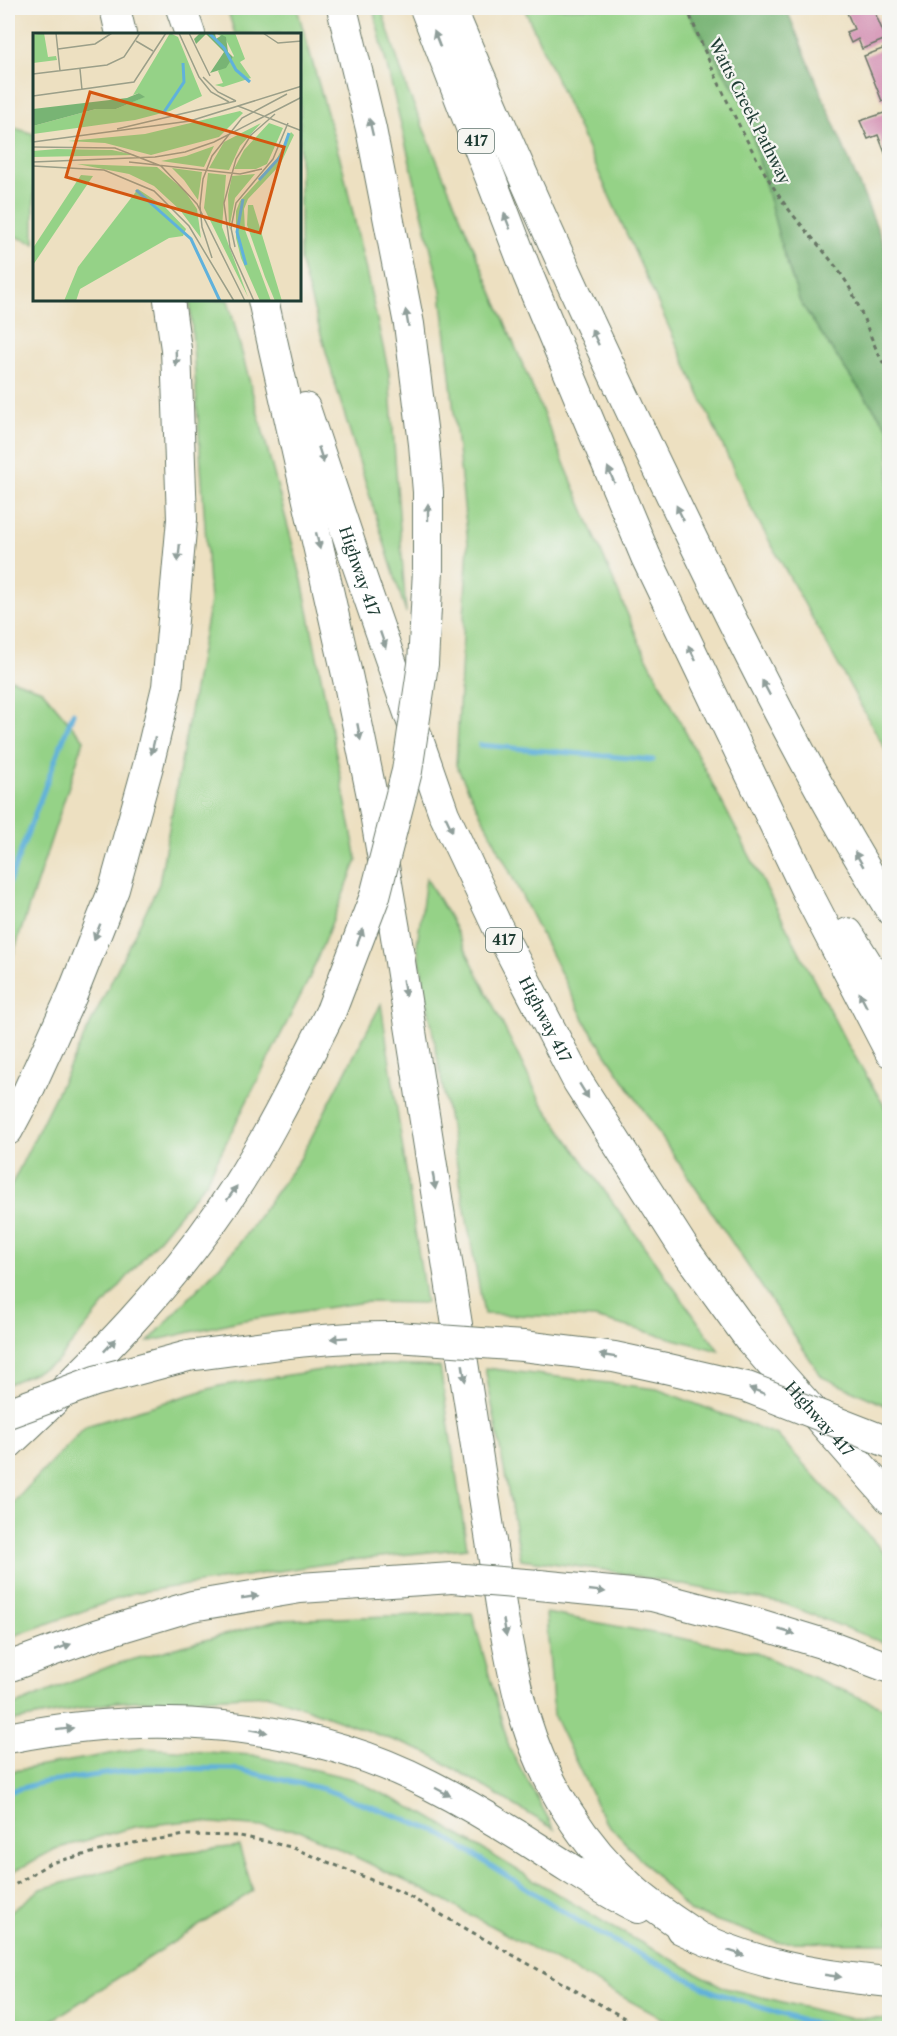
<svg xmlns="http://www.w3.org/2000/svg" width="897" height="2036" viewBox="0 0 897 2036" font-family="'Libre Caslon Text',serif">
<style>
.green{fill:#95d287;stroke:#5a885e;stroke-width:1.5}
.forest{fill:#78b474;stroke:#4c7854;stroke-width:1.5}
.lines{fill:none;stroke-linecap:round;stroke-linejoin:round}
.stream{stroke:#60b1db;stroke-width:5}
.building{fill:#d492b4}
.highway-casing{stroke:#677665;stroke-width:32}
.path{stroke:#677665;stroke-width:3;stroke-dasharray:4.5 4.5;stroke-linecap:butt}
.highway{stroke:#fff;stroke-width:30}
.highway-bridge-casing{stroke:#677665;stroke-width:32;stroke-linecap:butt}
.highway-bridge{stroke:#fff;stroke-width:30}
.oneway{fill:#8f9e9a}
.labels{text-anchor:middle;stroke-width:4.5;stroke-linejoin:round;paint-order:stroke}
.shield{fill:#f6f6f2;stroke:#60746d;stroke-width:1.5}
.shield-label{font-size:15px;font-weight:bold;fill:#1f3d34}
.street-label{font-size:16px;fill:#1f3d34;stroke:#f6f6f2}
.inset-river{fill:none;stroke:#60b1db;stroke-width:3}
.inset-road{fill:none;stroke:#9b9f89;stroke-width:1.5}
.view{fill:#d45610;fill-opacity:0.15;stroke:#d45610;stroke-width:3}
.inset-edge{fill:none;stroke:#1f3d34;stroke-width:3}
</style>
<rect width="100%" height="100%" fill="#f6f6f2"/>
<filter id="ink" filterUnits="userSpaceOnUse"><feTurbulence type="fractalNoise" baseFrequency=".0167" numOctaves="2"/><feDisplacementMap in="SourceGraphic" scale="12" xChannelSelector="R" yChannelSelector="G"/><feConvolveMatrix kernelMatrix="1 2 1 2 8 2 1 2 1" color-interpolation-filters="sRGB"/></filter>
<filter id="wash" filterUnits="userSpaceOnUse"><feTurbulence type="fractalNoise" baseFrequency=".008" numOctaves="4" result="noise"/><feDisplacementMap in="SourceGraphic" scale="24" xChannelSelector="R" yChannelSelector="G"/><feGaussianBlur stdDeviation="1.35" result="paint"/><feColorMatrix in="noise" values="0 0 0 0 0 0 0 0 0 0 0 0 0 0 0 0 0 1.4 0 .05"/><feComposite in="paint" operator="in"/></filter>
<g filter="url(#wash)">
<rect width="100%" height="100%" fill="#ede0c1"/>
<g class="green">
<polygon points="227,8 297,8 343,169 389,373 406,613 337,390 300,261 300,34 235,34"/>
<polygon points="373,8 381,8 407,89 640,644 845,1040 889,1114 889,1407 822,1377 588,1027 456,765 468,543 441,291"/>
<polygon points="524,8 685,8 745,106 782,248 800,302 852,379 889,429 889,756 751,508"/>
<polygon points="8,126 34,134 34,243 8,234"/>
<polygon points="190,300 228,300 302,580 357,860 309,979 206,1182 56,1363 8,1384 8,1192 159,884 210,601"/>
<polygon points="8,678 42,690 84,740 8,970"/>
<polygon points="426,878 449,916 541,1102 719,1351 595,1318 484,1314 417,945"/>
<polygon points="381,1004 426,1303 365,1302 238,1321 148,1342 236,1248 300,1159"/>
<polygon points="358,1364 440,1367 467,1548 352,1560 133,1593 8,1638 8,1508 86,1426 219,1386"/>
<polygon points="485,1368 657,1389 777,1435 889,1558 889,1645 785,1604 604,1570 521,1559"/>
<polygon points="472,1613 509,1747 554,1829 428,1753 270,1695 116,1702 8,1722 8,1708 113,1665 279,1620"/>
<polygon points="546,1613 754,1652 889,1710 889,1943 778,1942 689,1911 604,1820 554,1716"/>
<polygon points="144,1748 252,1755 353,1779 426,1815 612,1927 725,1988 848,2018 889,2019 889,2028 680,2028 428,1892 300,1830 188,1821 134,1827 55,1849 8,1875 8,1772"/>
<polygon points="239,1846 253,1891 40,2028 8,2028 8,1914 41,1889 167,1854"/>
</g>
<polygon class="forest" points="685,8 786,8 889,257 889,429 852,379 800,302 782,248 745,106"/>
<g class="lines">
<g class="stream">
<polyline points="480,745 653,760"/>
<polyline points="8,885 73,713"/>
<polyline points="8,1792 40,1783 148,1768 235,1769 324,1789 436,1831 596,1932 714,1992 806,2022 849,2028"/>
</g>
</g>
<g id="blocks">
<g class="building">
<polygon points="845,8 873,8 886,39 862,49 858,39 851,43 846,32 854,29"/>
<polygon points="890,46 890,98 882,101 864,56"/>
<polygon points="890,111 890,163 889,163 878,135 868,139 860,121"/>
</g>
</g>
</g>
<g filter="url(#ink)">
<use href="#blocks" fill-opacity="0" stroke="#677665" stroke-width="1.5"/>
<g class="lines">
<defs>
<g id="highway">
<polyline points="115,8 121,34"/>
<polyline points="181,8 190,34"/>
<polyline points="342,8 371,129 409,324 424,444 428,492 428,570"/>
<polyline points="425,8 528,275 646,557 807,892 890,1052"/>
<path d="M451,8c73,175 152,347 235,518 63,130 128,260 204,383"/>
<path d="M263,300l85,379 24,117 23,134 109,694c6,31 11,63 21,94 20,66 58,127 110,173 19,17 42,31 63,46"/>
<path id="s1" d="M305,408l50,150 89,256 53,112 81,156 107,168 66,91 139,158"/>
<polyline points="848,933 890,1000"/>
<polyline points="8,1130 24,1100 72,995 114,889 148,766 167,687 182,519 176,349 169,300"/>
<polyline points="523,1346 614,1357 665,1368"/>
<path d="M188,1356c70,-9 139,-20 209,-19"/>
<path d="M8,1444c84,-78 166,-160 228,-257 36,-56 65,-117 95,-176"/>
<polyline points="539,1585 652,1596 759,1624 834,1647 890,1668"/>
<polyline points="8,1667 99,1634 192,1606 300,1588 452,1578"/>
<path d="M8,1738c141,-28 292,-20 422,47 39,20 77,43 114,67 31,19 61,40 94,56"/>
<path d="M681,1929c71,35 131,46 209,53"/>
</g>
</defs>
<use href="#highway" class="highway-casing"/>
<g class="path">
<path d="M687,8c25,63 54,127 90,185 21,32 50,58 70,90 17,29 24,63 43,91"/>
<polyline points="8,1889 50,1863 133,1843 186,1835 240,1836 291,1847 401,1892 642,2028"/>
</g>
<use href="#highway" class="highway"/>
<defs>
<g id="highway-bridge">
<polyline points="331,1011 375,896 407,771 423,664 428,570"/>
<polyline points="397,1337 523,1346"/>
<polyline points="665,1368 747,1387 890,1443"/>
<polyline points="8,1413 95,1381 188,1356"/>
<polyline points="452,1578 539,1585"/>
</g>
</defs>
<use href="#highway-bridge" class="highway-bridge-casing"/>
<use href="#highway-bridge" class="highway-bridge"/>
</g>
<defs><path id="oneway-solid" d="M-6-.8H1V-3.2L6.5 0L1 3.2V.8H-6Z" transform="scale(1.5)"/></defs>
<g class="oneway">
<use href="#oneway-solid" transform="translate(437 39) rotate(-111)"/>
<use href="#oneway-solid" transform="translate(371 127) rotate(-103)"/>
<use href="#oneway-solid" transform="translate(507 221) rotate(-111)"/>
<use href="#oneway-solid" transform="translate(407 318) rotate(-100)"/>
<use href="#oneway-solid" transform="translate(595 337) rotate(-115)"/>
<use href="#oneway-solid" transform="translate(176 358) rotate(88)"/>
<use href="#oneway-solid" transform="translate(321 455) rotate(72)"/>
<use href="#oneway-solid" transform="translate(611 475) rotate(-113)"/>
<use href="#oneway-solid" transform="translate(428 512) rotate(-90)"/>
<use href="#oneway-solid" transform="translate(680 513) rotate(-116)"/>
<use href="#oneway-solid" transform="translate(318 541) rotate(77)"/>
<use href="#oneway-solid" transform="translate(179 553) rotate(95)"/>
<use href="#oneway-solid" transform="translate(383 640) rotate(71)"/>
<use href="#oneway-solid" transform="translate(692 653) rotate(-116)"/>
<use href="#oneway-solid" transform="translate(766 688) rotate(-118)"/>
<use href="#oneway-solid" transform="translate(359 732) rotate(79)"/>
<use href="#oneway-solid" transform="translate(153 746) rotate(103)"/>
<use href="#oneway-solid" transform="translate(449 824) rotate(65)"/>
<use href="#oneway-solid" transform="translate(859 859) rotate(-120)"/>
<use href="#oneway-solid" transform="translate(97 932) rotate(112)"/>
<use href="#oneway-solid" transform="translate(360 937) rotate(-69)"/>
<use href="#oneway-solid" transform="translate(404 988) rotate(81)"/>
<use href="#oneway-solid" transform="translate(863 1000) rotate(-117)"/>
<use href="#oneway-solid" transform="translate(584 1091) rotate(58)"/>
<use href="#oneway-solid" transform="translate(434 1181) rotate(81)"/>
<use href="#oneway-solid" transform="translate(232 1193) rotate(-55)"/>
<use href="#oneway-solid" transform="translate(339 1338) rotate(176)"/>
<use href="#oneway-solid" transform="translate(110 1345) rotate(-47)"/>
<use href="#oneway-solid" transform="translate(608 1356) rotate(-171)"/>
<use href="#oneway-solid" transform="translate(464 1373) rotate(81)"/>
<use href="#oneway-solid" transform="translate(757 1391) rotate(-159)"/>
<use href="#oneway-solid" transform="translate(597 1591) rotate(6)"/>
<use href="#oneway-solid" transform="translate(250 1597) rotate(-9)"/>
<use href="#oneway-solid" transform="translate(505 1628) rotate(80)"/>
<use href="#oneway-solid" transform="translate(787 1632) rotate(17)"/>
<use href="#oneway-solid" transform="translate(63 1647) rotate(-20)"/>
<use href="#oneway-solid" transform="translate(65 1729) rotate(-7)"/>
<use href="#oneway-solid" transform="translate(259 1731) rotate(10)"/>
<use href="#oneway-solid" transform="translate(443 1792) rotate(28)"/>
<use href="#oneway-solid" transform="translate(736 1953) rotate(18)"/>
<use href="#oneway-solid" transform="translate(833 1976) rotate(8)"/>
</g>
</g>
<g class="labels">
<g class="shield">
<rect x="458" y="129" width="36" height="24" rx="4.5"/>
<rect x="486" y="928" width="36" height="24" rx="4.5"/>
</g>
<g class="shield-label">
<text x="476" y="146">417</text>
<text x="504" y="945">417</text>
</g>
<g class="street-label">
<text transform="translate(750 111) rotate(63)" y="6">Watts Creek Pathway</text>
<text dy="6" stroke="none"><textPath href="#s1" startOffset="172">Highway 417</textPath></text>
<text dy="6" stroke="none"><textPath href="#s1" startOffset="658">Highway 417</textPath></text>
<text dy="6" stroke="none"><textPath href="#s1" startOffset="1144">Highway 417</textPath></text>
</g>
</g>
<g transform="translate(33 33)">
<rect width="268" height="268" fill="#ede0c1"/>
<path d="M11,0l4,24 8,-1 1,4 -24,3v-28zM137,0l8,4 24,59 -32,15 -35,9 -102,14v-8l63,-17h20l28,-12 -5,-4 -6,2zM182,0h20l10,26 -5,3 11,16 -28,9 -8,-2 8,-2 -5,-12 16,-15 -9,-18zM207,78l3,2 -24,24 -68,18 -46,-12 -37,-2 77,-7zM228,90l-21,23 -11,24 -20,-2 15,-26zM236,90l14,5 -16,36 -11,5h-22l10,-19zM258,99l3,3 -14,30 -32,34 -4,10 1,21 26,71h-11l-19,-43 -5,-20v-27l4,-10 35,-39zM181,113l-10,21 -43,-6 25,-5zM24,116l55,1 23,5 -102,2v-6zM44,131l80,3 27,23 13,19 4,29 -21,-28 -26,-24 -25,-12zM139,135l30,4 -4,28 -14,-20zM175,140l18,2 -4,52 26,70 -44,-89zM222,141l-20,24 -6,32 -1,-35 4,-19zM48,142l12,1 -60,89v-17zM105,156l27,18 21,22 -3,7 -14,2 -89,51 -4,12h-12l14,-34zM215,172h5l29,96h-7l-10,-24 -18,-52z" fill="#95d287"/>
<path d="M167,0h15l1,6 6,-4 4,2 2,15 5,5 -7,11 -16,5 14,-21 -18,-18 -10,10 -2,-5zM106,60l6,4 -29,12h-20l-63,17v-17l94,-11z" fill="#78b474"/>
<path class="inset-river" d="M176,0l15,15 12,22 14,12M131,79l20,-30 -1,-19M226,147l22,-24 8,-23M103,157l55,49 29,62M210,166l-6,33 9,33"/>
<path class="inset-road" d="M23,0l4,38M146,0l20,44 12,15 18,10M156,0l21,43M230,0l15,10 24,-2M103,8l17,10M25,16l37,-5 17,-11M47,36l2,21M0,41l74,-9 17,-8 16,-24M170,44l15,15 18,9M0,63l101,-14 32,-49M205,73l64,25M84,96l119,-28M0,109l157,-21 112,-35M0,114l82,1 46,18 36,38 48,97M0,129l122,-5 30,-5 29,-10 88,-45M96,129l111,12 22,-5M0,133l71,4 50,21 35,35 45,75M202,214l-4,-19 5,-25 37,-44 15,-36M179,225l-10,-31 -2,-21 3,-27 9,-23 30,-38 45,-24M221,268l-24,-54 -6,-44 12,-44 15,-24 24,-21"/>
<path class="view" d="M57,59l194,55 -24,86 -194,-56z"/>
<rect width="268" height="268" class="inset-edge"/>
</g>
<rect width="897" height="2036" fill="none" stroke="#f6f6f2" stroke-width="30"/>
</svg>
